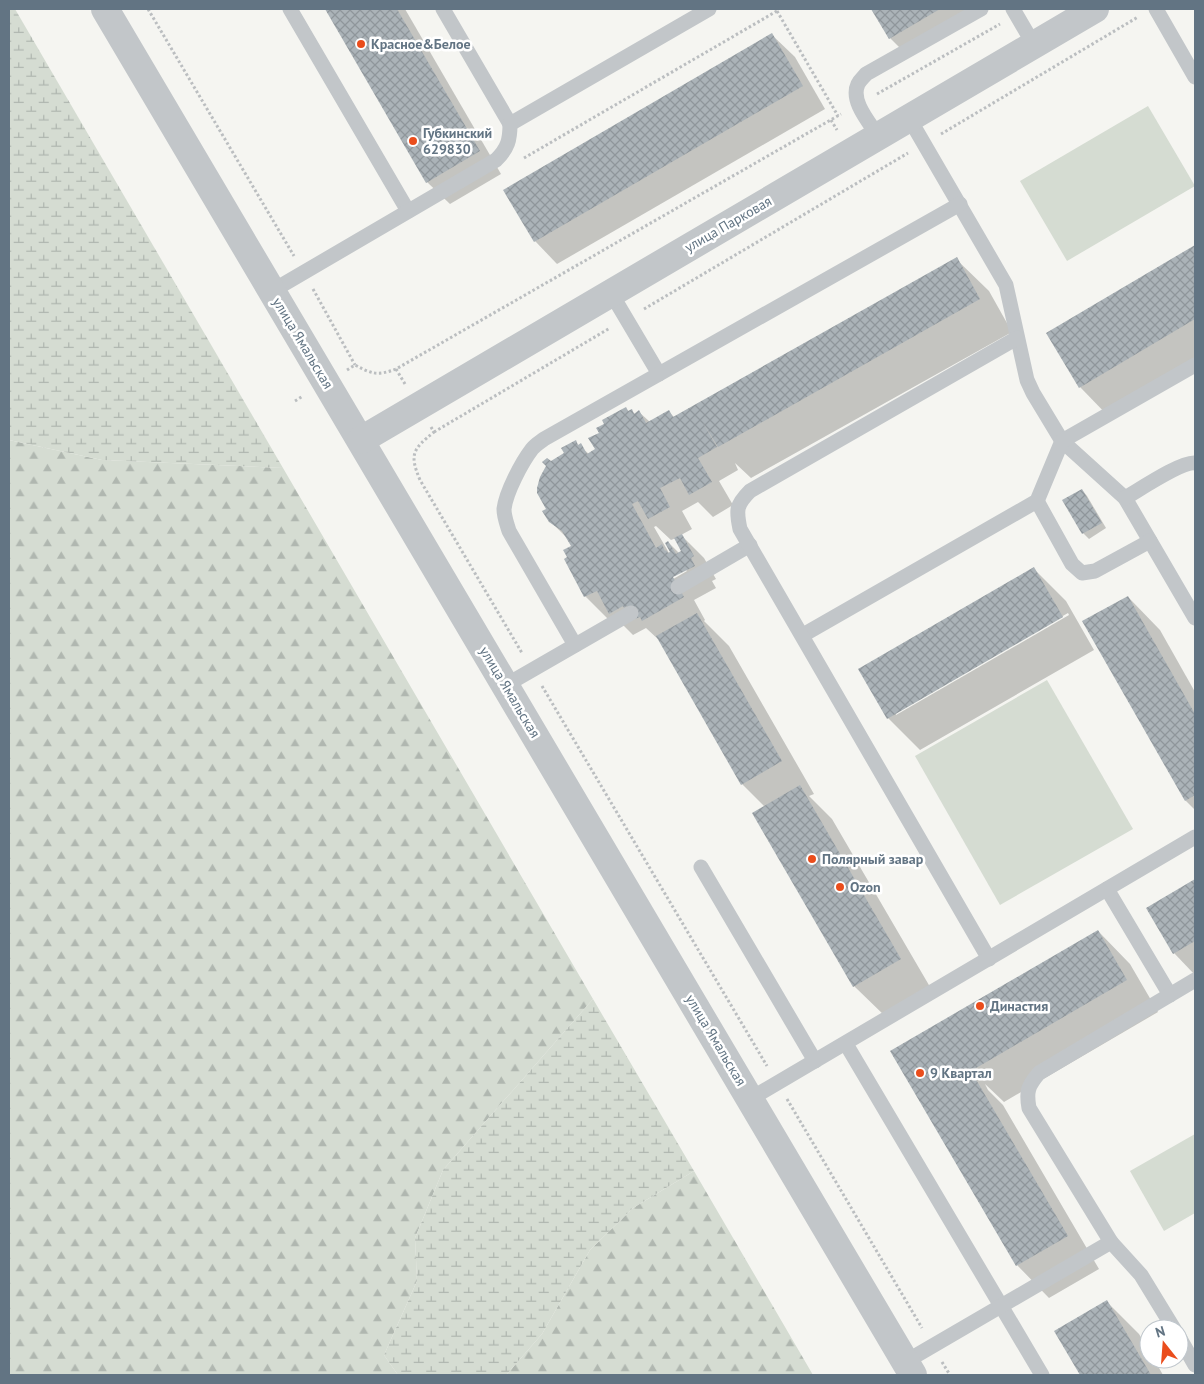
<svg xmlns="http://www.w3.org/2000/svg" width="1204" height="1384" viewBox="0 0 1204 1384" font-family="'PT Sans',sans-serif">
<style>
.green{fill:#d5dcd2}
.forest{fill:url(#forest-firs)}
.wetland{fill:url(#wetland-marsh)}
.shadow{fill:#0003;fill-rule:evenodd}
.building{fill:url(#building-cross-hatch)}
.lines{fill:none;stroke-linecap:round;stroke-linejoin:round}
.path{stroke:#bbbec0;stroke-width:3;stroke-dasharray:2.5 2.5;stroke-linecap:butt}
.service{stroke:#c2c6c9;stroke-width:15}
.minor{stroke:#c2c6c9;stroke-width:28}
.poi-dot{fill:#ea4d1c;stroke:#fff;stroke-width:2}
.labels{text-anchor:middle;stroke-width:5;stroke-linejoin:round;paint-order:stroke}
.poi-label{font-size:14px;font-weight:bold;fill:#627483;stroke:#fff;text-anchor:start}
.street-label{font-size:14px;fill:#627483;stroke:#fff}
</style>
<defs>
<pattern id="forest-firs" width="22" height="20" patternUnits="userSpaceOnUse" patternTransform="scale(1.25)"><rect width="22" height="20" fill="#d5dcd2"/><path d="M5 1l3.5 6h-7zM16 11l3.5 6h-7z" fill="#b0b7b0"/></pattern>
<pattern id="wetland-marsh" width="20" height="14" patternUnits="userSpaceOnUse" patternTransform="scale(1.25)"><rect width="20" height="14" fill="#d5dcd2"/><path d="M1 5h8M5 5V1M11 12h8M15 12V8" fill="none" stroke="#b0b7b0"/></pattern>
<pattern id="building-cross-hatch" width="8" height="8" patternUnits="userSpaceOnUse" patternTransform="scale(1.25)"><rect width="8" height="8" fill="#abb3b8"/><path d="M0 0l8 8M0 8l8-8" fill="none" stroke="#8f969b"/></pattern>
</defs>
<rect width="100%" height="100%" fill="#f5f5f1"/>
<g class="green">
<polygon points="1148,106 1195,186 1067,261 1020,181"/>
<polygon points="1047,680 1133,829 1000,905 915,756"/>
<polygon points="1195,1134 1195,1213 1164,1231 1130,1171"/>
</g>
<g class="forest">
<polygon points="9,440 102,460 283,468 593,999 443,1170 415,1238 417,1281 384,1355 398,1375 9,1375"/>
<polygon points="694,1171 813,1375 506,1375 542,1334 590,1250 633,1208"/>
</g>
<g class="wetland">
<polygon points="9,9 15,9 283,468 102,460 9,440"/>
<polygon points="593,999 694,1171 633,1208 590,1250 542,1334 506,1375 398,1375 384,1355 417,1281 415,1238 443,1170"/>
</g>
<g class="shadow">
<polygon points="326,9 405,9 501,174 450,204 427,182"/>
<polygon points="873,9 975,9 907,55 890,38"/>
<polygon points="772,35 795,57 825,109 557,264 535,241"/>
<polygon points="1195,246 1195,371 1112,420 1080,387 1048,333"/>
<path d="M956,259l33,32 23,41 -261,146 -16,-15 3,7 -19,11 14,24 -20,12 -15,-15 -16,9 10,18 -11,6 23,23 12,21 -4,2 4,7 -22,12 11,20 -1,1 25,25 85,148 -5,2 23,23 101,173 -46,26 -33,-32 -89,-179 -23,-23 -82,-143 -14,-13 -13,7 -19,-19 -6,3 -23,-23 -16,-38 3,-11 -3,-7 -19,-19 -2,-11 2,-47 15,-10 10,-11 14,12 7,-4 4,-17 26,-25 3,4 3,-1 3,3 4,-2 11,10 19,-10 5,5zM656,526l15,14 5,-2 7,13 -4,2 -11,-11 3,10 -2,1 -15,-26zM685,569l2,2 -19,11 -1,-3z"/>
<polygon points="1082,490 1087,496 1106,528 1089,539 1083,533 1064,501"/>
<path d="M1034,569l32,32 28,49 -174,100 -32,-32zM1068,613l1,2 -173,100v-3z"/>
<polygon points="1128,597 1160,630 1195,692 1195,810 1186,801 1084,622"/>
<polygon points="1195,880 1195,975 1174,953 1147,908"/>
<polygon points="1098,931 1130,964 1158,1012 1004,1102 985,1084 988,1090 1003,1105 1099,1269 1049,1298 1017,1265 892,1052"/>
<polygon points="1107,1302 1139,1334 1149,1351 1149,1359 1154,1359 1163,1375 1082,1375 1056,1331"/>
</g>
<g class="building">
<polygon points="325,9 397,9 480,151 426,183"/>
<polygon points="871,9 940,9 889,39"/>
<polygon points="772,33 803,86 534,242 503,190"/>
<polygon points="1195,245 1195,319 1079,388 1046,333"/>
<polygon points="957,257 980,299 718,447 702,421 717,447 698,458 712,482 689,495 680,478 660,488 670,507 648,519 638,501 632,504 656,548 662,544 665,551 666,550 668,553 670,552 665,543 668,541 676,554 681,551 674,538 682,534 694,556 691,558 695,566 673,577 684,597 642,621 640,617 635,619 627,606 624,608 623,606 609,614 597,591 584,597 564,559 567,557 563,550 571,546 562,531 549,522 542,511 546,509 537,493 537,488 540,477 546,466 542,462 547,458 551,461 564,453 561,448 576,440 578,445 581,443 587,454 595,449 588,438 599,433 596,428 604,424 602,420 626,407 628,411 632,409 634,414 639,410 646,423 669,410 673,417"/>
<polygon points="1082,489 1102,523 1082,534 1062,500"/>
<polygon points="1034,567 1063,617 887,719 858,669"/>
<polygon points="1128,596 1195,714 1195,795 1185,801 1082,621"/>
<polygon points="697,613 782,761 741,785 656,636"/>
<polygon points="800,785 901,959 853,987 752,813"/>
<polygon points="1195,879 1195,941 1173,954 1146,908"/>
<polygon points="1098,930 1127,980 971,1071 1068,1236 1016,1266 890,1051"/>
<polygon points="1107,1300 1151,1375 1080,1375 1054,1331"/>
</g>
<g class="lines">
<g class="path">
<polyline points="148,9 294,256"/>
<polyline points="777,11 838,116"/>
<polyline points="877,94 1000,24"/>
<polyline points="831,120 837,130"/>
<polyline points="941,134 1138,17"/>
<polyline points="524,158 777,11"/>
<polyline points="313,289 355,365"/>
<polyline points="644,309 908,153"/>
<polyline points="396,369 405,384"/>
<path d="M347,370l8,-5c17,9 22,11 41,4l445,-255"/>
<polyline points="295,401 303,396"/>
<path d="M431,427l3,5c-21,17 -25,22 -14,48l102,173"/>
<polyline points="434,432 610,328"/>
<polyline points="542,686 767,1066"/>
<polyline points="787,1099 922,1328"/>
<polyline points="942,1362 950,1375"/>
</g>
<g class="service">
<polyline points="290,9 408,211"/>
<polyline points="443,9 510,124 709,9"/>
<polyline points="1013,9 1034,45"/>
<polyline points="1156,9 1195,77"/>
<polyline points="909,118 1006,285 1027,380 1033,393 1062,441 1125,498 1195,618"/>
<path d="M878,136c-9,-14 -28,-35 -20,-52 2,-4 6,-7 8,-10l115,-65"/>
<path d="M272,291l224,-131c12,-12 14,-20 14,-36"/>
<polyline points="611,293 659,374"/>
<path d="M1125,498c14,-8 57,-37 70,-35"/>
<polyline points="1037,501 1072,564 1082,573 1095,571 1150,541"/>
<polyline points="678,587 750,545"/>
<polyline points="803,635 1037,501 1062,441 1195,365"/>
<path d="M575,645l-66,-114c-2,-7 -5,-14 -5,-22 2,-17 18,-47 28,-60 3,-4 8,-7 12,-10l416,-235"/>
<polyline points="506,685 631,613"/>
<polyline points="701,867 815,1061"/>
<polyline points="1107,889 1170,995"/>
<path d="M989,959l-249,-430c-4,-19 -4,-24 10,-38l267,-153"/>
<polyline points="846,1044 1042,1375"/>
<polyline points="750,1099 1195,837"/>
<polyline points="1111,1242 1141,1275 1174,1329"/>
<polyline points="1179,1337 1195,1365"/>
<path d="M905,1362l206,-120 -82,-134c-3,-17 -1,-22 10,-35l156,-93"/>
</g>
<g class="minor">
<polyline points="105,9 913,1375"/>
<polyline points="361,440 1095,9"/>
</g>
</g>
<g class="poi-dot">
<circle cx="361" cy="44" r="5"/>
<circle cx="413" cy="141" r="5"/>
<circle cx="812" cy="859" r="5"/>
<circle cx="840" cy="887" r="5"/>
<circle cx="980" cy="1006" r="5"/>
<circle cx="920" cy="1073" r="5"/>
</g>
<g class="labels">
<g class="poi-label">
<text x="371" y="49">Красное&amp;Белое</text>
<text x="423" y="138">Губкинский<tspan x="423" dy="16">629830</tspan></text>
<text x="822" y="864">Полярный завар</text>
<text x="850" y="892">Ozon</text>
<text x="990" y="1011">Династия</text>
<text x="930" y="1078">9 Квартал</text>
</g>
<g class="street-label">
<text transform="translate(728 224) rotate(-30)" y="5">улица Парковая</text>
<text transform="translate(303 343) rotate(59)" y="5">улица Ямальская</text>
<text transform="translate(510 692) rotate(59)" y="5">улица Ямальская</text>
<text transform="translate(716 1040) rotate(59)" y="5">улица Ямальская</text>
</g>
</g>
<rect width="1204" height="1384" fill="none" stroke="#627483" stroke-width="20"/>
<g transform="translate(1164 1344) rotate(343)"><circle r="24" fill="#ffffff" stroke="#c0c7cd"/>
<path d="M0-4L9 19L0 12L-9 19Z" fill="#ea4d1c"/>
<text y="-8" font-size="14" font-weight="bold" text-anchor="middle" fill="#627483">N</text>
</g>
</svg>
